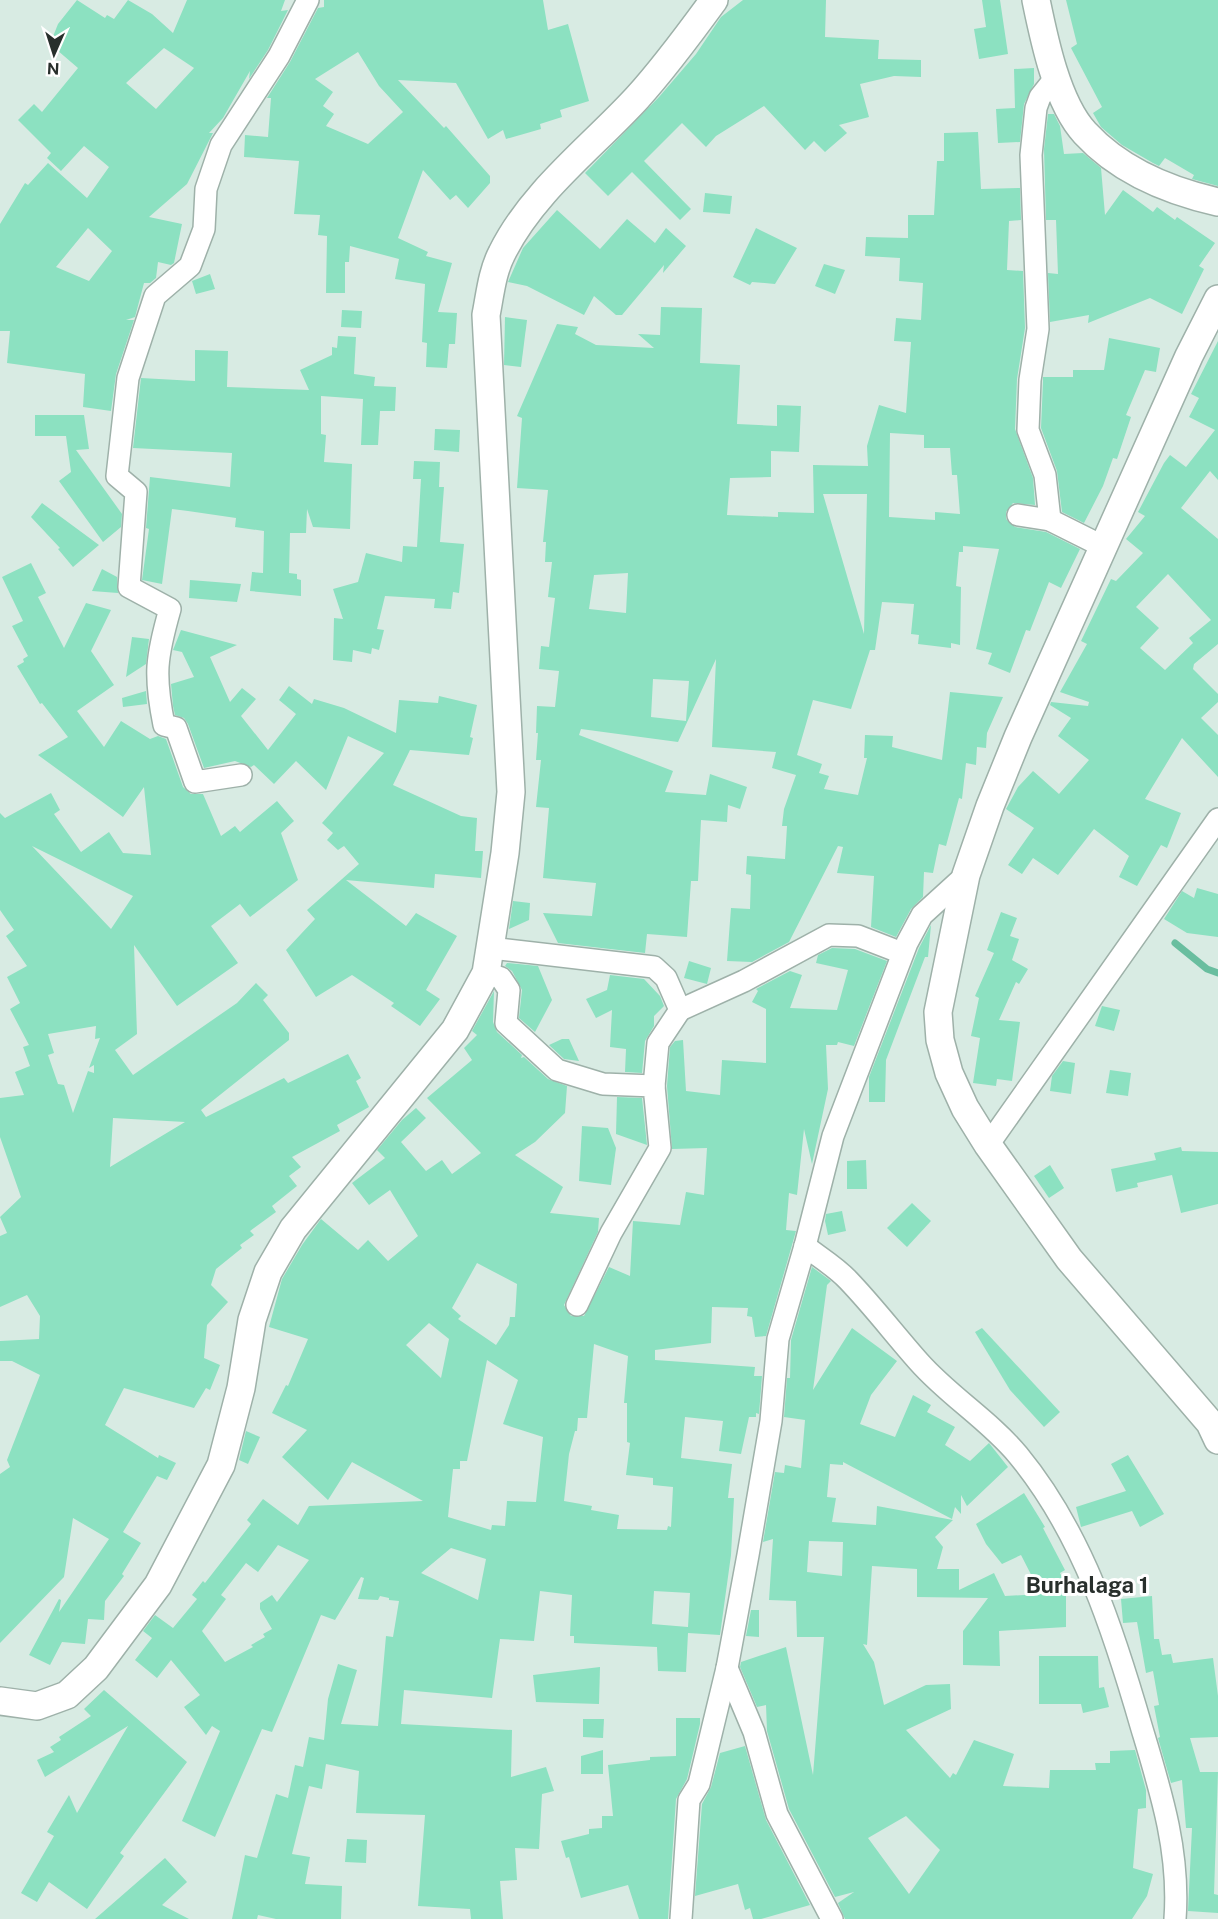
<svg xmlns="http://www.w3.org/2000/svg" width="1218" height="1919" viewBox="0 0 1218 1919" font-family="'Public Sans',sans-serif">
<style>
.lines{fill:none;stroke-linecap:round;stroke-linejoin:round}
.stream{stroke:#69be9f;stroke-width:7}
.building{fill:#8ce1c1;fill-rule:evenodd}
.minor-casing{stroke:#9eb1a9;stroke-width:24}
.tertiary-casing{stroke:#9eb1a9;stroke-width:30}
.minor{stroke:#fff;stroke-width:21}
.tertiary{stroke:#fff;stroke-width:27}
.labels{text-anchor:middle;stroke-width:6;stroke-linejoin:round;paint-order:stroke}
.quarter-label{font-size:22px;font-weight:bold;fill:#282f2c;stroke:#fff}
</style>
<rect width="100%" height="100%" fill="#d8ebe3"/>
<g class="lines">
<polyline class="stream" points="1175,943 1207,969 1218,973"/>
</g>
<g class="building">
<path d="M77,0l28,18 2,-3 7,4 14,-19 24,14 21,19 14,-33h98l-4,11 7,-1 -20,40 -19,29 1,-8 -27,47 -14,15h4l-26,51 -38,33 33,7 -8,39 -3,2 -13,-3 -2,16 -6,5h-6l-9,34 -9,3h8l-18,54 -5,37 -28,-4 2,-33 -78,-11 3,-32h-10v-107l25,-41 3,2 20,-22 39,35 22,-31 -25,-21 -23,25 -14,-13 4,-5 -33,-33 16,-16 8,8 36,-44 -28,-24 8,-20zM164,48l30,20 -38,41 -30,-26zM88,228l24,23 -23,30 -33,-14z"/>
<path d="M324,0h219l5,30 20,-6 21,77 -29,9 2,7 -22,7 1,5 -35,10 -3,-9 -15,9 -32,-56 -58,-3 46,48 2,-2 44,50v7l-22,25 -12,-13 -6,5 -27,-30 -25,68 30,14 -2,4 26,7 -14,49 19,1 -2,31h-6l-2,24 -21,-1 1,-24 -5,-1 3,-58 -30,-5 4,-20 -49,-13 -1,16h-4v31h-19l1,-57 -9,-1 2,-20 -26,-1 5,-53 -55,-4 1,-22 23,2 3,-39h-4l23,-36 28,-54 6,-1zM358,52l21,34 24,26 -35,32 -42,-18 8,-12 -11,-8 10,-14 -18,-13z"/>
<polygon points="743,0 826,0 825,37 879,40 878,59 921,60 921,77 894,76 860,84 869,117 839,125 847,133 825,152 814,141 805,150 764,106 716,136 706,147 682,123 644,161 691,209 680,220 632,172 608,196 585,173 659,97 696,54 721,17"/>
<polygon points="982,0 1000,0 1008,54 979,59 974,29 986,27"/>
<polygon points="1066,0 1218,0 1218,186 1192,179 1194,175 1165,158 1159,166 1153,163 1122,145 1101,127 1093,113 1102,107 1071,48 1077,44"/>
<polygon points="1034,68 1034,84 1024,104 1020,142 998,143 996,109 1015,108 1014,69"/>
<polygon points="1048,114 1054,114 1060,126 1064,154 1083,153 1101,168 1105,215 1123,190 1153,212 1157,207 1175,220 1177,217 1215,243 1199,266 1204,269 1182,314 1150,298 1088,323 1089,315 1050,322 1048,273 1058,274 1056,220 1046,220 1044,149"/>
<path d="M978,132l3,57 39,-1 1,32 -12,1 -2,49 16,1 2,57 -8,51 -2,50 18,49 2,27 -22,-2 -7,9v7l9,8 31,5 34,17 -19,39 -12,-6 -19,49 -4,-1 -16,43 -22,-9 4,-11 -16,-4 23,-100 -36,-3v6h-4l-3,34 5,1 -1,58 -9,-2v5l-33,-4 1,-9 -8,-1 3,-30 -32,-2 -7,48h-5l-19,59 -38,-9 -16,55 25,9 -3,9 10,3 -5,13 34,6 9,-37h-3l1,-23 28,1 -1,11 50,13 8,-68 53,5 -16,36 -1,15 -9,-1 -1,18 -10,-2 -4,36 -3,-1 -13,48 -7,-2 -6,29 -9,-1 -1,25 -12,12 -15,28 -25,-10 3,-51 -37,-3 6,-26 -5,-1 -49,96 -37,20 -25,-1 4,-53 19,1 1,-34 -5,-1 1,-18 38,3 2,-33h-5l2,-17 12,-34 -24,-7 4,-16 -64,-5 4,-88 -38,83 -97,-13 -2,6 94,36 -8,21 41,3 4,-21 37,13 -7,22 -12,-4 -1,17 -26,-2 -3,61h-7l-4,56 -40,-3 -2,19 -87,-10 -15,-30 49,3 4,-33 -53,-5 6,-70 -13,-1 5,-47h-5l2,-27h-2l1,-27 18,1 4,-36 -20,-2 2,-23 8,1 6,-49 -7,-1 4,-35h-7l1,-20h-3l5,-52 -31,-2 5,-70 -5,-2 40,-92 21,3 -3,7 21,11 58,3 -16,-14 22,1 1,-28 41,1 -2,55 40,2 -3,59 40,2v-21l24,1 -2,46 -28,-1v26l-41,1 -3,37 51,2v-5l36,1 -1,-48 55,1 -1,-20 12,-41 27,8 5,-71 -17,-1 2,-23 25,2 2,-37 -24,-2 1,-23 -35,-2 1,-19 42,1v-23h26l3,-54h7v-28zM890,433l34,2v13h26l2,27h5l3,39 -25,-2v8l-46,-3zM823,494h44l-3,140zM628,573l-2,40 -37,-4 5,-34zM653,679l36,2 -3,40 -35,-4z"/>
<polygon points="705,193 732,196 730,214 703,212"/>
<polygon points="557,210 600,249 627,219 655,243 666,228 686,246 663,273 664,265 622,315 616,315 594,296 584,315 527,286 508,282 523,248"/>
<polygon points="756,228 797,248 775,284 752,282 750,285 733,277"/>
<polygon points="824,264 845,270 835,294 815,286"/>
<polygon points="210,274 215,289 196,294 192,281"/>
<polygon points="342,310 362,311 361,328 341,327"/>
<polygon points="505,317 527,320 521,367 504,365"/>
<polygon points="338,336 356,337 354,374 375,377 374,386 396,387 395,411 380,411 378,445 361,445 363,399 321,396 321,434 326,435 324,462 352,464 350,529 313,527 307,509 306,533 290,533 289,573 297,574 297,579 301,580 301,596 250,591 252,572 263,573 264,531 235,527 236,518 188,511 172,509 162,584 142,580 149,529 146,528 150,477 230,487 232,453 133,448 141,378 195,381 195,350 228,351 227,387 309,390 300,370 332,355 332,347 337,348"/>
<polygon points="1109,338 1160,348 1156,372 1145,370 1126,415 1131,417 1117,459 1113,458 1103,486 1084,523 1062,512 1057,471 1041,428 1043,381 1043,377 1073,377 1073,370 1104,370"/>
<path d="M1218,341v139l-8,-9 -29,37 37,31v105l-24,20 -1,5 25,25v8l-17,16 17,17v42l-36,-39 -37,61 36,14 -14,35 -6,-3 -24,41 -18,-9 10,-21 -35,-27 -36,46 -25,-17 -11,16 -14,-9 26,-37 -28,-19 12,-22 15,-16 26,23 30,-34 -31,-24 13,-18 -21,-13 1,-3 37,4 1,-4 -29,-10 27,-48 -6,-3 30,-62 5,2 27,-28 -17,-14 19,-23 -7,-4 26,-49 6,-8 16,12 29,-37 -26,-13 10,-19 -8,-4zM1168,574l43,46 -22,18 4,5 -28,27 -25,-22 19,-20 -23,-21z"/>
<polygon points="35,415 84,415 89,449 76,450 122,514 121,527 103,542 59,481 71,472 66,436 35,436"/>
<polygon points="435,429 460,430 459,452 434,450"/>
<polygon points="414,461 440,462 439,487 444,487 440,542 464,544 459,593 453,592 451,609 434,608 435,599 385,596 377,629 384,630 379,650 372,648 371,654 353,650 352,662 333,660 334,618 343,619 333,589 358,582 366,553 402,562 403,546 417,547 421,479 413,479"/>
<polygon points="42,503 99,545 73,567 58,549 60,548 31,517"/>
<path d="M31,563l15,30 -8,4 26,51 22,-45 25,7 -20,41 23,34 -37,26 27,36 17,-26 29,18 8,-3 8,3 17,48 8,7h12l18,42 14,-10 5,6 37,-31 17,20 -13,12 17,47 -48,37 -10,-13 -29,22 27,37 -61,43 -43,-61 3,89 -22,16 18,25 104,-72 19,-20 12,12 -5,5 26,33v7l-88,70 5,7 78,-39 4,5 60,-29 13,24 -5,3 13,26 -32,18 3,6 -48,26 9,10 -12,9 8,10 -25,20 4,6 -26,19 4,4 -14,10 2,3 -26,21 -5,16 17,17 -21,23 -3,33 16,7 -10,25 -4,-2 -12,20 -70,-20 -19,37 53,33 1,-3 17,8 -9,17 -10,-4 -34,56 18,11 -19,31 2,2 -19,25 -1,19 -16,-1 -3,25 -23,-2 -12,23 -21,-10 30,-56 2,1 -2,12 50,-73 -36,-21 -9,59 -64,66v-169l10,-7 -3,-7 33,-85 -28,-14h-12v-20l39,-2 1,-23 -13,-21 -27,12v-71l7,-3 -7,-16 21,-20 -21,-60v-39l24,-3 -9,-23 15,-6 -7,-19 6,-2 -19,-36 10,-6 -13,-26 20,-11 -21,-30 8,-6 -14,-20v-97l5,5 46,-25 9,17 -6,4 27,38 28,-20 14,21 28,2 -7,-68 -21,30 -85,-62 30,-18 -26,-34 -2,1 -23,-38 7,-4 -1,-3 5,-3 -16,-30 11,-5 -21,-44zM32,846l101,50 -22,33zM96,1026l-1,13 5,-1 -11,30 5,-3v8l-6,-2 -15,42 -9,-28 -6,-1 -10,-29 6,-2 -6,-19zM113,1118l72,4 -75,45z"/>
<polygon points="102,569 117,577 118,593 92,591"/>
<polygon points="190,580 241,584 237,602 189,598"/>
<polygon points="181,630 237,645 210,657 230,702 242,688 256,699 241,716 268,750 296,714 279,700 289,686 312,704 314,699 344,708 396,733 399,700 438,703 439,696 477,705 470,737 473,738 469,755 410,750 393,785 461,816 477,818 475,851 483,851 481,878 435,874 434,888 346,880 406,926 416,913 457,936 426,990 440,999 420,1026 391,1006 394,1003 352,975 316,997 286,950 315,919 307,910 359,864 344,846 338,850 327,840 333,833 322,823 384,753 348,736 326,790 296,761 274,784 254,765 251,767 235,761 204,768 188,724 184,718 175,715 173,706 171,684 194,677 182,652 173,650"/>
<polygon points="132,637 149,639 146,664 126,677"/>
<polygon points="146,691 147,704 123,707 122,698"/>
<polygon points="1197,888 1218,894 1218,937 1187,933 1164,919 1182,891 1194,898"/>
<polygon points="513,901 530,903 529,920 509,929"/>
<polygon points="1001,912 1017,918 1010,936 1019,939 1012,960 1028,969 1019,984 1016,982 999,1020 1020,1022 1012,1081 997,1079 996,1086 973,1083 980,1038 971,1036 979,998 975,996 994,953 987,950"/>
<polygon points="931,925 928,957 925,957 886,1060 885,1102 869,1102 869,1077 919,948"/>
<path d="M832,948l23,1 32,12 -33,85 -16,-4 -1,3h-11l2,44 -16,75 -8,-35 -7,66 -8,-2 -3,37 10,1 -30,105 -11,1 -3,-20 -5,-1 1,-8 -36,-1 -1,36 -56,7v10l100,7 -1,9h8l-3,38 -3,-1v4h-7l-8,37 -22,-3 4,-30 -38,-4 -4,41 51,6 -4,34h6l-3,57 -11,80 -32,-2 -2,39 -28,-1 -1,-24 -83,-4v-7h-4l2,-41 -32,-4 -6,50 -34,-2 -8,59 -88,-8 -3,34 111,6 -1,47 35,-10 8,24 -12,3 -3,55 -24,-1 2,32 -17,1 3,38h-32l-1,-10 -52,-3 7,-91 -69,-2 3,-42 -33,-7 -4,25 -13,-3 -17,68 18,3 -5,27 37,2 -1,33h-65l-18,-4 -1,4h-25l13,-64 12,3 19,-64 12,4 7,-33 8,2 6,-30 15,3 4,-41 10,-35 19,6 -16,54 37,2 8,-90 7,1 6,-36 -10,-1v-2l-9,-2 -2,4 -20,-1 6,-21 -3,-1 -26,43 -14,-5 -49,117 -10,-3 -47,108 -33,-16 38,-90 -8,-5 -6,9 -22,-28 16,-12 -29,-35 -14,18 -22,-18 17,-22 -9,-7 12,-16 18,13 24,-29 -5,-4 11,-14 2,2 46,-59 -4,-4 16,-21 35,26 11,-19 114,-5 -71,-39 -24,38 -46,-43 25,-27 -35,-17 14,-28 2,1 20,-47 -39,-12 13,-48 20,-34 19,-26 37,31 10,-10 20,21 30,-25 -28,-46 -21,15 -17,-22 33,-25 -8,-8 25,-30 14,-12 10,10 -25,24 25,29 16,-11 10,14 29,-21 -54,-55 45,-38 -8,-12 13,-13 -5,-4 22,-40 -1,31 4,10 25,23 -1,3 3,-1 24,22 19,7 -2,27 -30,29 -20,13 48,32 -13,26 49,5 -1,14 -34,73 7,11h13l25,-49 21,9 3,-55 47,4 6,-33 18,3 3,-47 -35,1 -5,-63 3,-39 5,-6 8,-1 3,51 34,4 2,-35 44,3v-54l-14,-7 6,-11 -2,-2 34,-18 12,4 -12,33 47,2 11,-40 -32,-7 2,-8zM477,1263l40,21 -2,33h-5l-1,8 -13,20 -38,-26 3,-3 -9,-8zM429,1323l20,16 -8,39 -35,-33zM594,1344l34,12 -4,47h3v39l3,1 -4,32 27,3v7l20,2 -2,40 -3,-1 -1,4 -50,-1 2,-14 -28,-5 1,-4 -28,-5 5,-47 6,-23h2l1,-13h9zM487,1360l31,20 -15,44 40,13 -7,65 -29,-1 -2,25 -13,-1 -1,5 -43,-13 5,-48h7v-8h7zM278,1545l31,15 -32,42 -5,-7 -12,8v6l12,20 -9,5 2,3 -14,8 2,2 -28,15 -23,-31 24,-32 -5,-4 25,-32 12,9zM451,1548l35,11 -8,41 -57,-27zM654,1591l36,2 -2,34 -36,-3z"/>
<polygon points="689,961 711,968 707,984 684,978"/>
<polygon points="507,963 538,966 552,1000 535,1032 519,1018 522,990 512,971 505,966"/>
<polygon points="610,975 644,979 660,996 664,1006 654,1016 654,1026 645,1041 642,1073 625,1072 626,1049 610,1047 612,1010 596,1018 586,999 607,990"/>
<polygon points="1102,1006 1120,1010 1114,1031 1095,1026"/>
<polygon points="562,1039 569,1039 579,1061 564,1059 549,1045"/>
<polygon points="1063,1061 1075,1063 1071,1094 1050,1091 1052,1076"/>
<polygon points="1110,1070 1131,1073 1128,1096 1106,1093"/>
<polygon points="617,1097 642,1098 647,1145 616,1134"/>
<polygon points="582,1126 608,1128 616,1148 611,1185 579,1181"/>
<polygon points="1181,1147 1182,1151 1218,1152 1218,1204 1181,1213 1172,1175 1137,1183 1138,1187 1116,1192 1111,1169 1156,1160 1154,1153"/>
<polygon points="866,1160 867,1189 847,1189 847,1161"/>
<polygon points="1050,1165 1064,1188 1049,1198 1034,1176"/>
<polygon points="912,1203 931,1221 907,1247 887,1228"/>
<polygon points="842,1211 846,1231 828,1235 825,1221 826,1214"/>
<path d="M812,1267l19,14 -4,4 -14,105 39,-62 45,33 -26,34 -11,29 35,13 18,-42 18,10 -4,7 28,15 -10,18 25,16 19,-18 19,24 -41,39 -6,-11v19l-6,-7 -3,12 -109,-57v3l-13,-1 -3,33 9,1 -4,24 44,3 1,-19 76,14 -18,17 8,10 -6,22h22v21l35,-17 11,23 36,-2 -20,-39 -19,9 -16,-20 -10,-20 48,-31 21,34 -2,1 22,42 -5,3 6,12v42l-67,4 1,35 -37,-1v-34l25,-33 -71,-1v-28l-45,-3 -5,79 -4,-1 11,18 10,43 42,-20 24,-1 1,25 -45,21 44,48 3,-5 3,2 18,-35 40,14 -11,32 46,2 1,-18h46l-1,-7h15v-12l25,-1 11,40v18l-8,1 -5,59 20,6 -6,22 -15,23h-287l-7,-16 16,-11 -19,5 -46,-88 -22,-78 -1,-26 -9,2 -17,-40 1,-5 45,-15 27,128 11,-138h-27l-1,-36 -27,-1 4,-61 -10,3 12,-70 9,1 1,-8 16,3 4,-48 -21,-3 3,-39h3l1,-38zM809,1541l34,1 -1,34 -35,-4zM906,1816l34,34 -31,44 -41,-56z"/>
<polygon points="982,1328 1060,1412 1044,1427 1010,1390 975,1332"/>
<polygon points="246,1431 260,1437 248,1464 239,1460"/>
<polygon points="1128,1455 1164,1514 1140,1527 1132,1511 1081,1527 1076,1507 1126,1491 1111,1464"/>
<polygon points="1152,1596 1154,1639 1159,1639 1162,1655 1171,1654 1173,1663 1213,1658 1218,1696 1218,1737 1190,1738 1200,1772 1218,1772 1214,1894 1218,1895 1218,1913 1188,1911 1192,1828 1186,1828 1182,1780 1171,1783 1158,1738 1160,1737 1154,1706 1159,1705 1153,1671 1146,1673 1137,1622 1123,1623 1121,1599"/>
<polygon points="751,1610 759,1610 759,1637 746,1636"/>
<polygon points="1039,1656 1098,1656 1099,1688 1104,1687 1109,1707 1083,1713 1081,1704 1039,1704"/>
<polygon points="600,1667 599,1704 536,1702 533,1675"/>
<polygon points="104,1690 187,1762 120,1853 124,1856 87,1909 49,1882 37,1902 21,1893 54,1836 47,1832 69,1795 77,1813 128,1726 45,1777 37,1760 54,1752 50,1747 61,1740 59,1737 91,1716 84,1709"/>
<polygon points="676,1718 700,1718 700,1724 687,1779 676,1799 668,1919 639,1919 628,1885 581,1898 569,1857 566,1858 561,1841 589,1834 589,1829 602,1828 602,1816 613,1816 608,1765 650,1760 650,1757 676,1756"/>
<polygon points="583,1719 604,1719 603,1738 583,1737"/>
<polygon points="745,1746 766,1820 810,1905 761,1919 753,1919 750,1908 745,1910 738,1884 695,1896 702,1804 711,1787 720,1753"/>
<polygon points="603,1750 603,1774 581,1774 581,1756"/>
<polygon points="347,1839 367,1840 366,1863 345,1862"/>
<polygon points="165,1858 187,1882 162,1905 189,1919 95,1919"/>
</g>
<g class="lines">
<defs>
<g id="minor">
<polyline points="1018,515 1050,520 1104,547"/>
<polyline points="1050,520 1045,475 1028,430 1030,380 1038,329 1031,155 1036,108 1040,97 1056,77"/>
<path d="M241,775l-46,7 -19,-54 -12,-3c-10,-50 -8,-67 6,-116l-41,-22 7,-95 -19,-16 11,-98 27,-82 35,-30 14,-37 2,-40 15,-44 58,-89 29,-56"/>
<polyline points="491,948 654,967 666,978 680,1010 658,1043 654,1086"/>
<polyline points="486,973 501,978 509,990 506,1023 557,1070 603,1084 654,1086 660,1148 611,1233 577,1305"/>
<polyline points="680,1010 744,981 829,935 858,936 902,953"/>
<polyline points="988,1145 1218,819"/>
<path d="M805,1246c14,11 31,21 43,34 25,26 47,55 71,82 30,34 70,58 99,93 65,79 96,177 124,274 19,63 38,123 33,190"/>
<polyline points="727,1668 754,1732 777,1814 832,1919"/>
<polyline points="681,1919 689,1800 699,1784 727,1668 748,1555 771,1421 778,1339 805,1246 833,1136 907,943 922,915 966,875"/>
</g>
<g id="tertiary">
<path d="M1036,0c8,39 21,103 49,133 34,37 84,58 133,69"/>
<polyline points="1218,299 1189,356 1018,737 990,806 966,875 938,1012 940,1040 949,1073 965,1108 988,1145 1069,1259 1210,1423 1218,1440"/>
<path d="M0,1701l37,5 30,-11 29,-27 62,-83 63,-120 20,-77 11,-68 16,-48 25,-43 162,-199 31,-57 19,-120 6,-61 -25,-477c4,-20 6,-43 16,-62 30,-61 90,-106 135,-155 28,-31 53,-65 77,-98"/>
</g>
</defs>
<use href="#minor" class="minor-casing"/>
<use href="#tertiary" class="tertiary-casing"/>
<use href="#minor" class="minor"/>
<use href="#tertiary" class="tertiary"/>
</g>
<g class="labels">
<g class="quarter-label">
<text x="1087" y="1593">Burhalaga 1</text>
</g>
</g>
<g transform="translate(54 54) rotate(183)" stroke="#ffffff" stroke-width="4.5" paint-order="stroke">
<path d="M0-4.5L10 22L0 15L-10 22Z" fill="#282f2c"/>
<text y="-9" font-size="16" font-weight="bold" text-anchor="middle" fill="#282f2c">N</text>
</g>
</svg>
